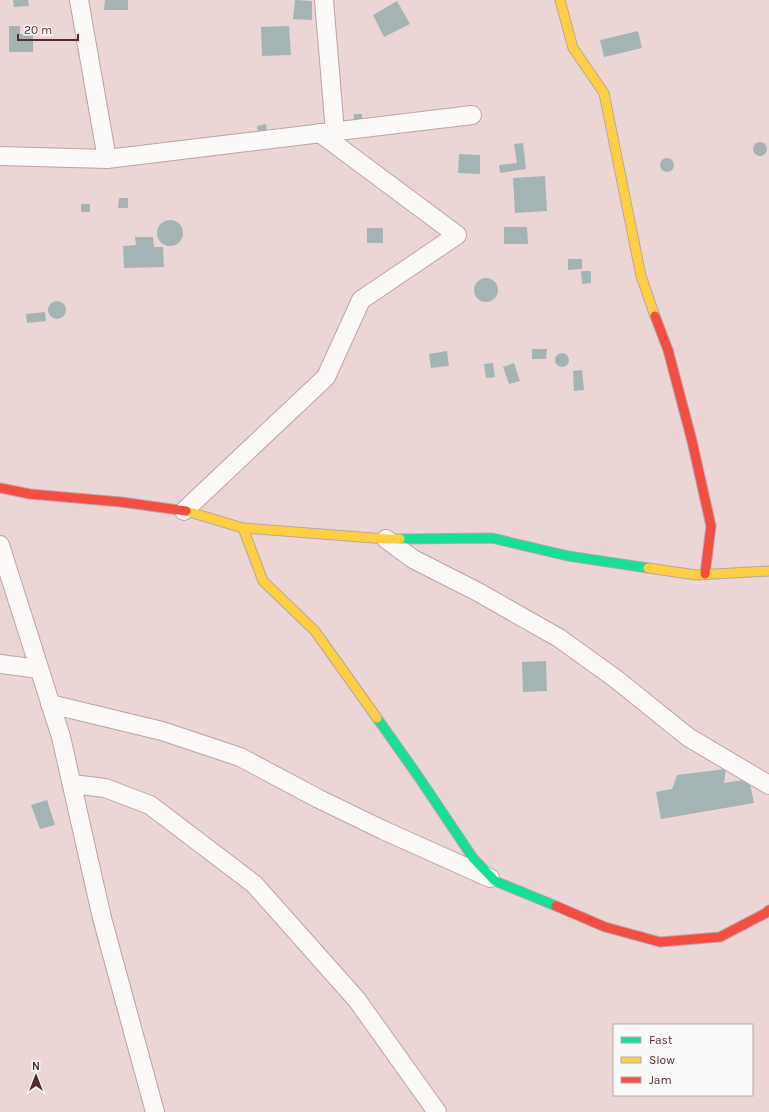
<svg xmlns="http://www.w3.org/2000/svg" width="769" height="1112" viewBox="0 0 769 1112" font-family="Karla,sans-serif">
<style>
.building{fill:#a4b4b5}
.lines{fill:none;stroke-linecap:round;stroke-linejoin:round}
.street-casing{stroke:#bca3a2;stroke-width:20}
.fast-casing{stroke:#bca3a2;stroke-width:11}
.slow-casing{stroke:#bca3a2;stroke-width:11}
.jam-casing{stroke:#bca3a2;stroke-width:11}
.street{stroke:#fcf9f9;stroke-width:18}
.fast{stroke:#16e098;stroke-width:9}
.slow{stroke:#ffcf43;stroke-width:9}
.jam{stroke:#f24e42;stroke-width:9}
</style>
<rect width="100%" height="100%" fill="#ebd6d5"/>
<g class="building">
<polygon points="13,0 28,0 29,6 14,7"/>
<polygon points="105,0 128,0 128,10 104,10"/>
<polygon points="295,0 312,1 312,20 293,19"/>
<polygon points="397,1 410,24 384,37 373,15"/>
<polygon points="9,26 20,26 20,34 33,34 33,52 9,52"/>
<polygon points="289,26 291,55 262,56 261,27"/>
<polygon points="638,31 642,48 604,57 600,40"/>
<rect x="354" y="114" width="8" height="8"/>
<polygon points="266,124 267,131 258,132 257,126"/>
<circle cx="760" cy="149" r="7"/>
<polygon points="523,143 526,169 500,173 499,165 517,163 514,144"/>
<polygon points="459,154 480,155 480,174 458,173"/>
<circle cx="667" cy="165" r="7"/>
<polygon points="545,176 547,211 515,213 513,178"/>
<polygon points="119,198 128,198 128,208 118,208"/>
<rect x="81" y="204" width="9" height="8"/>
<circle cx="170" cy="233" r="13"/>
<polygon points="504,227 527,227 528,244 504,244"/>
<rect x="367" y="228" width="16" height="15"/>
<polygon points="135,237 153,237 154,247 163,247 164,267 124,268 123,246 136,245"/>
<polygon points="568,259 582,259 582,269 568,270"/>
<polygon points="581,271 591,271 591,283 582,284"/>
<circle cx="486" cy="290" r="12"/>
<circle cx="57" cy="310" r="9"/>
<polygon points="45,312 46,321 27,323 26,314"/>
<polygon points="532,349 547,349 546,359 532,359"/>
<polygon points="447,351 449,366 431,368 429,354"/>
<circle cx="562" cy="360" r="7"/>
<polygon points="493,363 495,377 486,378 484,364"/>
<polygon points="514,363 520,381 509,384 503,367"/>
<polygon points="582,370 584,390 574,391 573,371"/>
<polygon points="546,661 547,691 523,692 522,662"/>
<polygon points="726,769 724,783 749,779 754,803 661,819 656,792 672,789 677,775"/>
<polygon points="47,800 55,825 40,829 31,805"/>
</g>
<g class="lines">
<defs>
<g id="street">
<polyline points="79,0 107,159"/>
<polyline points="324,0 335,132"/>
<polyline points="0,156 107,159 472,115"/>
<polyline points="184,511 326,377 361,300 457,235 320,133"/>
<polyline points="386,539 413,559 478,592 559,638 616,679 688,737 769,785"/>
<polyline points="0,545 61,737 102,918 155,1112"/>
<polyline points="0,664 39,669"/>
<polyline points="50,704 162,731 240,757 319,799 383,830 490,878"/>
<polyline points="72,784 105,788 150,805 254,884 357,1000 437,1112"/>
</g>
<g id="fast">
<polyline points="400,539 492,538 568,556 648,568"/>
<polyline points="377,718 418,776 473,858 495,881 556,906"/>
</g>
<g id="slow">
<polyline points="560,0 573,48 604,93 641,276 655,316"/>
<polyline points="186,511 243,528 386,539 400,539"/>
<polyline points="243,528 263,581 315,631 377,718"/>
<polyline points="648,568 696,575 769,571"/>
</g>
<g id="jam">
<polyline points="655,316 668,350 692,441 711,526 705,574"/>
<polyline points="0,488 30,494 121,502 186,511"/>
<polyline points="556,906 605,927 660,942 720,937 766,913 769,910"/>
</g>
</defs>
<use href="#street" class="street-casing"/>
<use href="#fast" class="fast-casing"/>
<use href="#slow" class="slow-casing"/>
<use href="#jam" class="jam-casing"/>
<use href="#street" class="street"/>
<use href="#fast" class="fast"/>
<use href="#slow" class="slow"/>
<use href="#jam" class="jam"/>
</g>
<rect x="613" y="1024" width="140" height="72" fill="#f9f9f9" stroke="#b6a7a7"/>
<rect x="621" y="1037" width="20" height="6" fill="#16e098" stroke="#b6a7a7"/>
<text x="649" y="1044" font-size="12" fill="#512c2b">Fast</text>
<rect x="621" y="1057" width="20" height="6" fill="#ffcf43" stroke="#b6a7a7"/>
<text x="649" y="1064" font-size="12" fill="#512c2b">Slow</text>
<rect x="621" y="1077" width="20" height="6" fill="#f24e42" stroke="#b6a7a7"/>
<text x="649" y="1084" font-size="12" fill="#512c2b">Jam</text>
<g transform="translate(36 1076)" stroke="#f9f9f9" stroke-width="3" paint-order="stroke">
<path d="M0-3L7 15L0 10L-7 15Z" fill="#512c2b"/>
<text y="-6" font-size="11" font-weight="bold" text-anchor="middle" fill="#512c2b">N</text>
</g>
<path d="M18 34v6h60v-6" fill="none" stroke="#512c2b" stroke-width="2"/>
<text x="24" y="34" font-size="12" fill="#512c2b" stroke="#f9f9f9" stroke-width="3" paint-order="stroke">20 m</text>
</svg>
